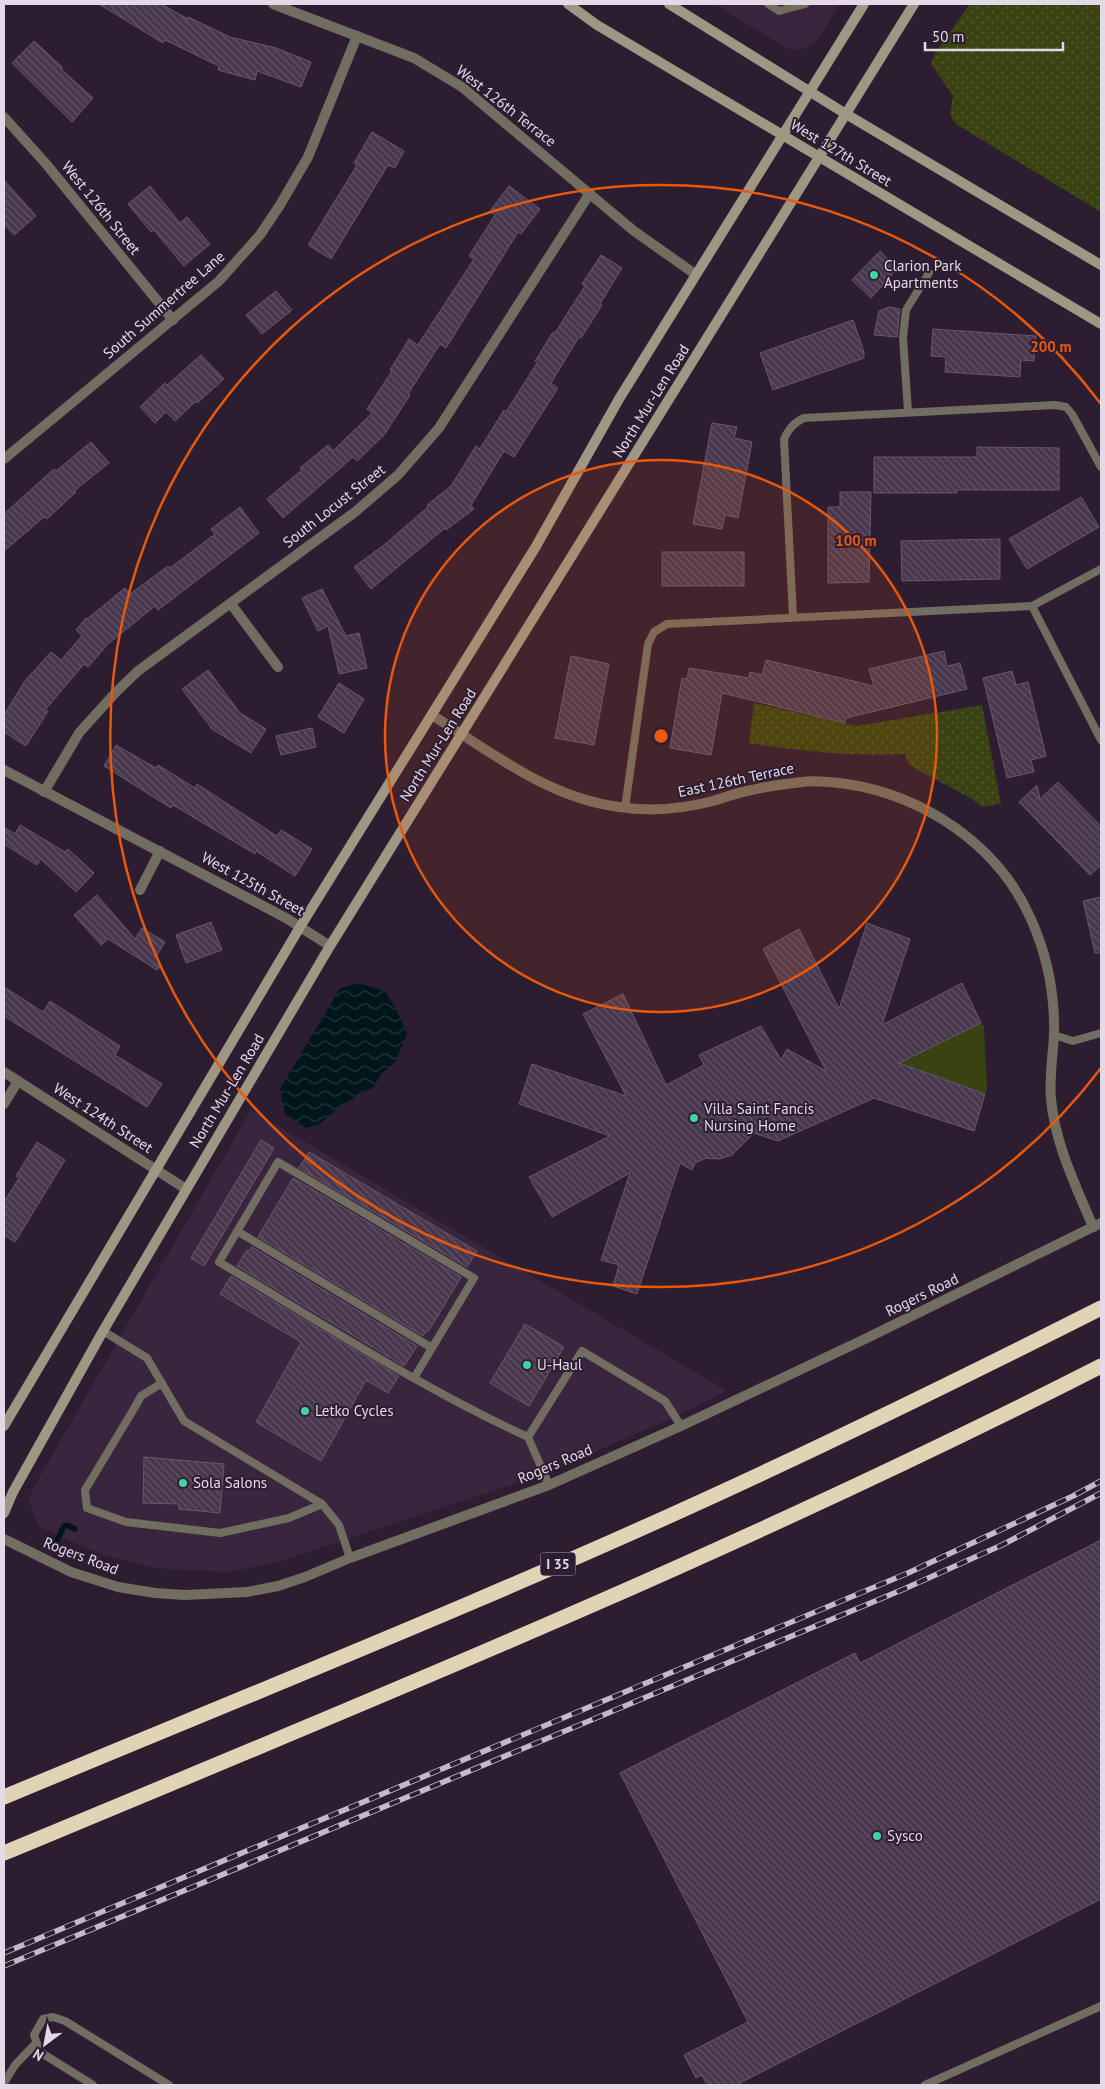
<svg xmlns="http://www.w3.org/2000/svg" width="1105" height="2089" viewBox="0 0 1105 2089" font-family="'PT Sans',sans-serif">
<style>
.built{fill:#39253e}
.grass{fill:url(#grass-dots)}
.garden{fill:#394210}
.water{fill:url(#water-waves)}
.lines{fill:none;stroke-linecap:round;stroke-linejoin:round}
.stream{stroke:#01161a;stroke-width:5.5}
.building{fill:url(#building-back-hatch);stroke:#69576d}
.service{stroke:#726d61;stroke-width:8}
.minor{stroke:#726d61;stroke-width:10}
.tertiary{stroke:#726d61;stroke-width:10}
.secondary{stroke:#9f9684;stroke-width:10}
.motorway{stroke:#e1d3b6;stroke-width:15}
.rail-casing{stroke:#c4b9c7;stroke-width:5.5}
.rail{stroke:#2d1d31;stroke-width:4;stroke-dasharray:11;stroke-linecap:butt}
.ring{fill:none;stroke:#e8590c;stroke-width:2.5}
.poi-dot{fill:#42d4a0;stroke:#2d1d31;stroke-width:2}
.labels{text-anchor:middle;stroke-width:4;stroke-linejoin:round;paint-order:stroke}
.shield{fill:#2d1d31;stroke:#ada1b0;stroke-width:1}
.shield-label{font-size:14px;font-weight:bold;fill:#e4d9e6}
.street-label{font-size:15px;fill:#e4d9e6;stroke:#2d1d31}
.poi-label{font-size:15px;fill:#e4d9e6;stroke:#2d1d31;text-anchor:start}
.centre{fill:#e8590c;stroke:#2d1d31;stroke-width:2.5}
.ring-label{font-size:15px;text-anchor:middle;font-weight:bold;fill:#e8590c;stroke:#2d1d31;stroke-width:4;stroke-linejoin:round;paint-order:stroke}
</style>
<defs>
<pattern id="grass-dots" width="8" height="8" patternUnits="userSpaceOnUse" patternTransform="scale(1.25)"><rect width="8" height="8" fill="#394210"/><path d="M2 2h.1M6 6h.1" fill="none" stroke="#565d33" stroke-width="1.8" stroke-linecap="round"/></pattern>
<pattern id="water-waves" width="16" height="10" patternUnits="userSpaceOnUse" patternTransform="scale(1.25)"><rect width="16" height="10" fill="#01161a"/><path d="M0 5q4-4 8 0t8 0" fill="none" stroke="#26373b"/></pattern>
<pattern id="building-back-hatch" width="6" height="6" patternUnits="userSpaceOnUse" patternTransform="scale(1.25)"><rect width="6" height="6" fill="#48374c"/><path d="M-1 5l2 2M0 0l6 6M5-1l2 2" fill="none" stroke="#625366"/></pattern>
</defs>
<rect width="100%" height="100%" fill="#2d1d31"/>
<g class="built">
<polygon points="715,4 840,4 817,40 803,49 788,49"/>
<polygon points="251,1110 727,1391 677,1416 544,1474 278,1562 228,1572 157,1568 104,1555 60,1537 39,1526 29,1501 32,1490"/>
</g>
<g class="grass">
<polygon points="970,4 1101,4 1101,212 956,124 950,115 953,96 931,64 935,53"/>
<path d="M754,703l103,23 125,-21 19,99 -19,3 -10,-8 -63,-34 -4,-11c-50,3 -106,-3 -156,-11z"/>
</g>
<polygon class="garden" points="981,1023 984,1026 987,1088 985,1094 899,1063"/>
<polygon class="water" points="358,983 385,991 397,1011 407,1034 396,1061 380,1075 374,1087 342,1105 318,1125 306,1128 285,1114 280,1089 340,988"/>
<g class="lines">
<polyline class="stream" points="56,1543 64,1526 67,1525 75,1529"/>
</g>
<g class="building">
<polygon points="99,4 161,4 188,19 188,17 230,37 276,48 311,62 301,87 257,71 255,80 218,70 219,66 165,40 163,43"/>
<polygon points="34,41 63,68 61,69 93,98 72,122 12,63"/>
<polygon points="372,132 404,151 395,168 388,165 331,259 308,245 357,165 354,163"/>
<polygon points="4,180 36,216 14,235 4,224"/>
<polygon points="150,186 180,223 187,217 210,244 184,266 154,230 151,232 128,204"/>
<polygon points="509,186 540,209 521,234 518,232 446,348 440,344 408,394 410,395 384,435 357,461 353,457 283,518 267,499 302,470 300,468 328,445 333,451 372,413 367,409 392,371 390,370 409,339 418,345 474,259 469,256 495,215 490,211"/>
<polygon points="880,251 897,269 871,298 852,280"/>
<polygon points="601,255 622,268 600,304 602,305 581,338 579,337 551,383 558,388 514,457 504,451 471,505 474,509 446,530 445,528 371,589 354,567 384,545 428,507 427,505 451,486 476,446 480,449 504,410 506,412 537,363 535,361 553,332 555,333 585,286 582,284"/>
<polygon points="276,291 292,310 262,334 246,315"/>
<polygon points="889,307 900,309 897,337 874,335 879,311"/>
<polygon points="853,320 864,352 864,358 773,390 760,353"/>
<polygon points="933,329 1036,336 1034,361 1021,360 1020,377 945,372 946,357 931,356"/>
<polygon points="201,355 224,379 197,403 196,401 175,421 166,412 155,423 140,407 165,383 167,385"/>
<polygon points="712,423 737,427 734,438 752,442 738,518 725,515 722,529 693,524"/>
<polygon points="91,442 109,463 74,491 76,492 47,519 44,517 4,551 4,514 54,469 56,471"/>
<polygon points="977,447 1059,448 1059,490 957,490 957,493 874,493 874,457 977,457"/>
<polygon points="840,492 871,492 869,582 828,583 828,507 840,507"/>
<polygon points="1081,497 1099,527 1027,569 1009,539"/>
<polygon points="240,507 259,533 158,610 155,606 108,644 88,667 84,664 45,710 48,711 26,746 4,732 4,715 24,682 51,652 61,660 82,636 76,630 86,618 87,619 125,588 130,594 168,566 170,568 215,534 211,529"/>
<polygon points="1000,539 1000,579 902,581 901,541"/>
<rect x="662" y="552" width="82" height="34"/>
<polygon points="322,589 346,636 359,633 367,668 339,674 328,626 318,631 302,598"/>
<polygon points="944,651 947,666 960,663 967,689 846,718 845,723 722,693 711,755 670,748 682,678 687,679 689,668 749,678 750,672 762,675 766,660 874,686 869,669"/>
<polygon points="571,656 609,664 594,745 555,738"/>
<polygon points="208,670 240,713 266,729 251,753 212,729 182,689"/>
<polygon points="1012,671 1016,685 1028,682 1046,756 1031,760 1034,772 1007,778 983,678"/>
<polygon points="339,683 364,699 344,733 318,717"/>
<polygon points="312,728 316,747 281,755 276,736"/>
<polygon points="116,745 156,768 158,765 195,788 197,784 277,836 281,830 312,849 295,876 256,851 255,854 173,805 171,808 104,766"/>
<polygon points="1058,782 1101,826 1101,865 1090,875 1019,802 1037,785 1040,799"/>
<polygon points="20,825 65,852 68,849 94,873 76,892 41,859 37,865 4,844 4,827 15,834"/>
<polygon points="97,895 135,939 142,928 165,942 154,960 160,967 157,970 108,939 101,945 74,915"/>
<polygon points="1101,897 1101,953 1095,953 1083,901"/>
<polygon points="211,922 222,950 186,963 176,935"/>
<polygon points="867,923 910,939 882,1025 962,983 981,1023 899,1063 985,1094 974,1131 874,1098 778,1141 754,1133 732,1155 720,1159 706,1158 695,1163 692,1170 680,1163 637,1294 613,1286 619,1265 601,1260 630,1173 552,1217 529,1177 610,1136 519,1104 532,1064 626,1096 583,1014 623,994 666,1085 704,1065 699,1055 761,1026 781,1060 787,1049 826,1071 763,949 799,929 839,1009"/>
<polygon points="4,987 43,1012 50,1001 120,1046 115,1055 162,1084 147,1107 4,1016"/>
<polygon points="261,1140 274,1148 204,1266 191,1258"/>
<polygon points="37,1142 65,1160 15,1242 4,1235 4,1202 19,1178 16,1176"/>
<polygon points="309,1152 477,1251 467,1267 299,1168"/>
<polygon points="293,1178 461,1277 428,1332 426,1331 423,1336 258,1237"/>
<polygon points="252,1247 417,1346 404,1366 237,1266 247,1250 249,1251"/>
<polygon points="231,1276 399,1376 388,1393 366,1380 321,1461 256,1422 301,1342 220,1294"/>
<polygon points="525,1324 564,1347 529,1406 490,1383"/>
<polygon points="144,1457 224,1464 220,1513 179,1509 179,1504 143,1503"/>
<polygon points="1101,1540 1101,1899 736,2085 707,2085 702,2075 696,2078 684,2055 748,2022 620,1773 855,1653 860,1663"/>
</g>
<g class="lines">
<g class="service">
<polyline points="768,4 779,11 805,4"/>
<polyline points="908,412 903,337 906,310 929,273"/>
<polyline points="1032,606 1101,740"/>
<path d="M793,617l-9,-178c5,-10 9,-16 20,-21l251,-13 11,2 6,7 29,53"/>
<polyline points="625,808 648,644 654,632 667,624 1032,606 1101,569"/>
<polyline points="1054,1035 1073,1041 1101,1033"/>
<polyline points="237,1231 432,1348"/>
<polyline points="103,1331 147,1358 184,1421 322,1504 339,1525 350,1558"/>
<path d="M414,1378l60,-100 -196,-116 -59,100c101,60 202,126 309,175"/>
<polyline points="162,1383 141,1396 135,1407 85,1490 87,1508 126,1522 220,1533 289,1518 322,1504"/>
<polyline points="549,1485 528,1437 582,1351 665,1401 681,1426"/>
<polyline points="4,2083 15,2065 36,2043"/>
<polyline points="93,2085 40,2052 34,2035 43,2019 53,2017 65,2021 169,2085"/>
<polyline points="925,2085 1101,2006"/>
</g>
<g class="minor">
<polyline points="273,4 414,58 462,87 634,231 695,274"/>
<polyline points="4,117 47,165 173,320"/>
<polyline points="4,459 219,281 260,235 280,205 308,157 357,36"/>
<polyline points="231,604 278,667"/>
<path d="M432,715c59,37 116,83 187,92 32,5 63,2 94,-6 13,-4 26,-9 39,-11 16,-4 33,-6 50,-8 14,-2 30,0 45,2 77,12 150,60 183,133 17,37 25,76 24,117 -1,22 -5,43 -3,65 4,45 25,87 42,128"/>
<polyline points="4,770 286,918 330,946"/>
<polyline points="44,792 79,733 116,692 138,671 355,512 398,475 439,428 590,193"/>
<polyline points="140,890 160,851"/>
<polyline points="4,1072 186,1189"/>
<polyline points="4,1104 18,1081"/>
</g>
<polyline class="tertiary" points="4,1539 71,1572 118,1587 155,1593 185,1595 247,1592 278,1586 305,1577 350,1558 549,1485 681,1426 867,1338 1101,1223"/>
<g class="secondary">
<polyline points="568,4 597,25 1101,324"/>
<polyline points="669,4 846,114 1101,265"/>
<polyline points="4,1426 300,927 535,548 619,399 864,4"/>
<polyline points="4,1513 13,1492 103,1331 330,946 914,4"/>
</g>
<g class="motorway">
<path d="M4,1797c254,-106 511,-208 761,-325 113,-53 225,-108 336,-164"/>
<path d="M4,1853c369,-153 740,-305 1097,-487"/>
</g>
<defs>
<g id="rail">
<polyline points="4,1953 908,1573 1073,1496 1101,1481"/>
<polyline points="4,1966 904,1589 1002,1545 1101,1493"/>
</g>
</defs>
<use href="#rail" class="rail-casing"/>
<use href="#rail" class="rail"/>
</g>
<circle cx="661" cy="736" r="276" fill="#e8590c" fill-opacity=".12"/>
<g class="ring">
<circle cx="661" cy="736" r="276"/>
<path d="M1101 1068A551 551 0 1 1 1101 404"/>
</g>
<g class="poi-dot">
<circle cx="874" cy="275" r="5"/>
<circle cx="694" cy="1118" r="5"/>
<circle cx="527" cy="1365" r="5"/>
<circle cx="305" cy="1411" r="5"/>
<circle cx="183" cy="1483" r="5"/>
<circle cx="877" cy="1836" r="5"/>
</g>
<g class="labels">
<rect class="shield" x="540.5" y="1552.5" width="35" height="23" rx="4"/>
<g class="shield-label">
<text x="558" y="1569">I 35</text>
</g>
<g class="street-label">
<text transform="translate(506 106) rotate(38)" y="5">West 126th Terrace</text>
<text transform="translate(841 153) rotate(31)" y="5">West 127th Street</text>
<text transform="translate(101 208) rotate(51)" y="5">West 126th Street</text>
<text transform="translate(164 305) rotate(-41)" y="5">South Summertree Lane</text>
<text transform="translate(651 401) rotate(-58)" y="5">North Mur-Len Road</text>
<text transform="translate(334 506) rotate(-38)" y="5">South Locust Street</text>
<text transform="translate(438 745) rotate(-58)" y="5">North Mur-Len Road</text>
<text transform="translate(736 780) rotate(-12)" y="5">East 126th Terrace</text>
<text transform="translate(253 884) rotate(29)" y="5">West 125th Street</text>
<text transform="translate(227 1091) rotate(-59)" y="5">North Mur-Len Road</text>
<text transform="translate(103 1118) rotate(33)" y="5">West 124th Street</text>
<text transform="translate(922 1295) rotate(-26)" y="5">Rogers Road</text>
<text transform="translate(555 1464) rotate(-23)" y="5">Rogers Road</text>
<text transform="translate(81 1556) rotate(21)" y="5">Rogers Road</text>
</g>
<g class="poi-label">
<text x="884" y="271">Clarion Park<tspan x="884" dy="17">Apartments</tspan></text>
<text x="704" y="1114">Villa Saint Fancis<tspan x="704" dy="17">Nursing Home</tspan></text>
<text x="537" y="1370">U-Haul</text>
<text x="315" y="1416">Letko Cycles</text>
<text x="193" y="1488">Sola Salons</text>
<text x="887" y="1841">Sysco</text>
</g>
</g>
<circle cx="661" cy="736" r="8" class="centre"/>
<g class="ring-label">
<text x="1051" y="352">200 m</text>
<text x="856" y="546">100 m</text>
</g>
<rect width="1105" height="2089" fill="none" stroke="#e4d9e6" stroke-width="10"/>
<g transform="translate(45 2044) rotate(212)" stroke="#2d1d31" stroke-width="4" paint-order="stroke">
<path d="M0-4L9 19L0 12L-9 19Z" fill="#e4d9e6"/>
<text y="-8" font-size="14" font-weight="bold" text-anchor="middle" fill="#e4d9e6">N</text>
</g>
<path d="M925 42v8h138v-8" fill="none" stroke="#e4d9e6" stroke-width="2.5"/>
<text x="932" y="42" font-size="15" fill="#e4d9e6" stroke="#2d1d31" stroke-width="4" paint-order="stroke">50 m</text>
</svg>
